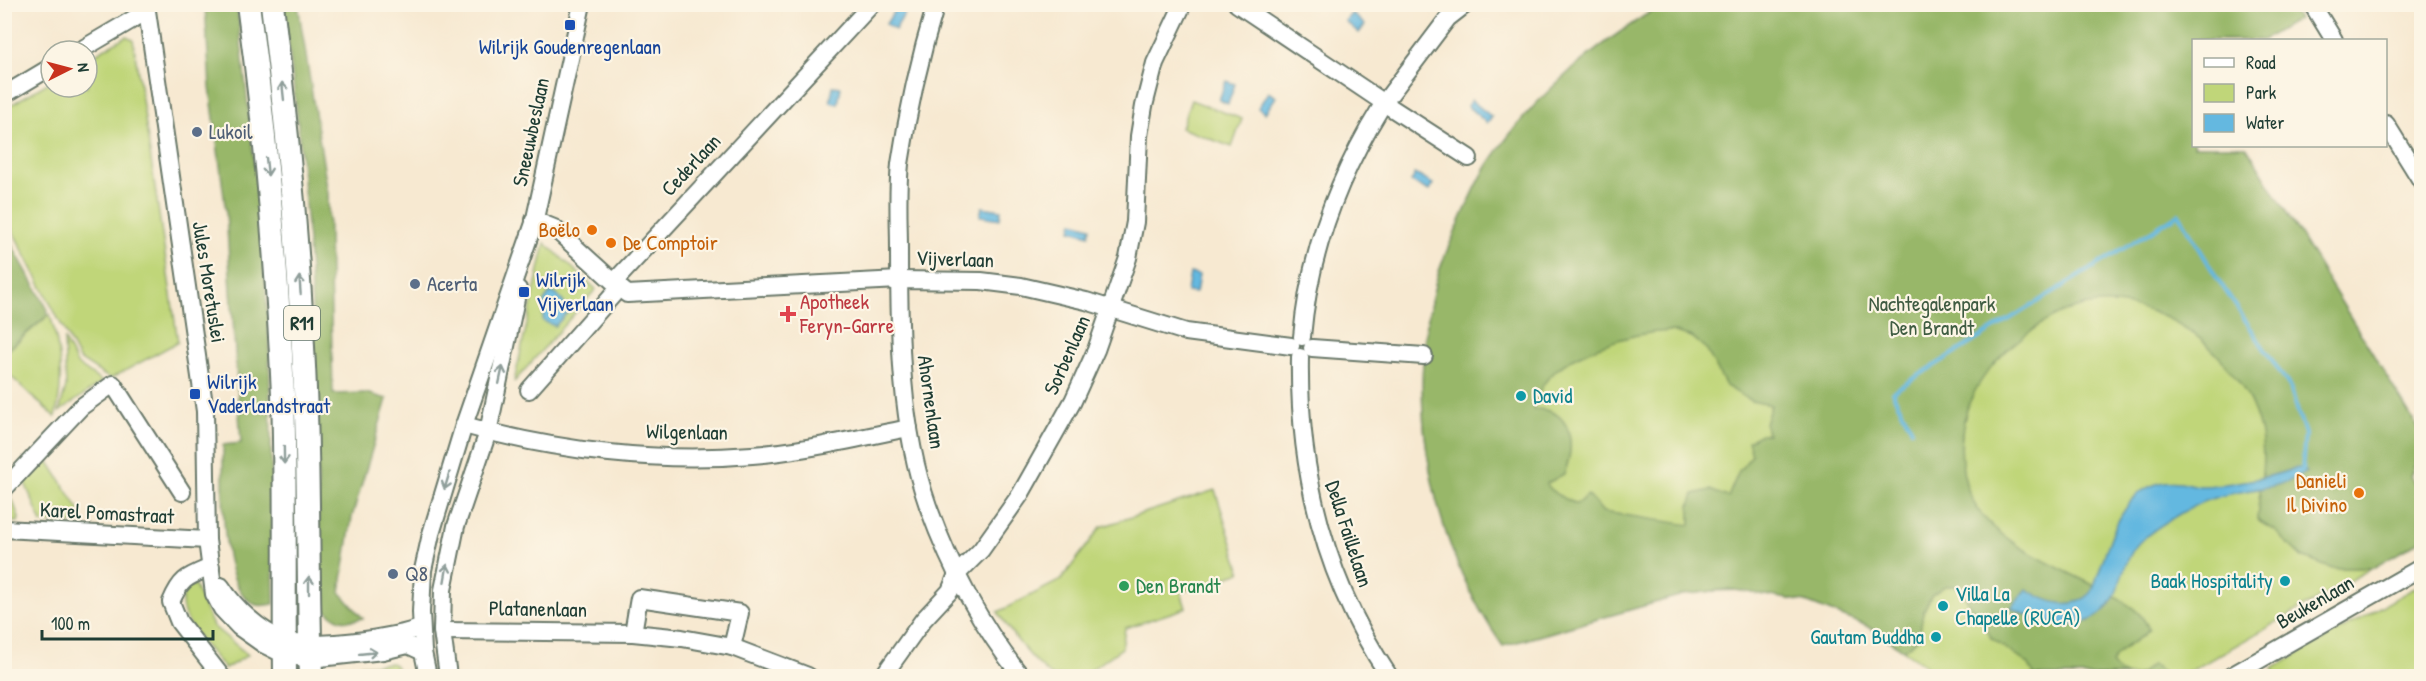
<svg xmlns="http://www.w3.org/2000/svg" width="2426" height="681" viewBox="0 0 2426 681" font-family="'Patrick Hand',sans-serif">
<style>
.green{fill:#c0d679;stroke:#708a56;stroke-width:1.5}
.forest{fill:#98b769;stroke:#5c7a4e;stroke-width:1.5;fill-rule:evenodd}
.water{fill:#64b8e0;stroke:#427a8a;stroke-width:1.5}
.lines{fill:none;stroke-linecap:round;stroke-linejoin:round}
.stream{stroke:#64b8e0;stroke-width:4}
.minor-casing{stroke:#6b796b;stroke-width:20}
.highway-casing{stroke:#6b796b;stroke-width:26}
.minor{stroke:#fff;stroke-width:16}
.highway{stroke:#fff;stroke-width:22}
.oneway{stroke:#8f9e9a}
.transit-dot{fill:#1a4fb4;stroke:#fcf5e5;stroke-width:2}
.service-dot{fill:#5c6f8a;stroke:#fcf5e5;stroke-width:2}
.food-dot{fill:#e8710a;stroke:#fcf5e5;stroke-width:2}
.health-dot{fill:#e0444e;stroke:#fcf5e5;stroke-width:2}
.culture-dot{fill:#0f9aa8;stroke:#fcf5e5;stroke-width:2}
.leisure-dot{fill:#2e9e5b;stroke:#fcf5e5;stroke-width:2}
.labels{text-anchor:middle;stroke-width:4.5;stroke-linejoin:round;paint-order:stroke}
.shield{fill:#fcf5e5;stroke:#617469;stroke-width:1.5}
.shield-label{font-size:20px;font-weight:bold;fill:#1f3d34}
.transit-label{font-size:21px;fill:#164399;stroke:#fcf5e5;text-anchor:start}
.service-label{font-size:21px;fill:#4e5e75;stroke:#fcf5e5;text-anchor:start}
.street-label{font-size:21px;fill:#1f3d34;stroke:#fcf5e5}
.food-label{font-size:21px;fill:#c56008;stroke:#fcf5e5;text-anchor:end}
.health-label{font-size:21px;fill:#be3a42;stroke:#fcf5e5;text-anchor:start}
.park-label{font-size:21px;fill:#3f5c42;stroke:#fcf5e5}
.culture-label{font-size:21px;fill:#0d838f;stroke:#fcf5e5;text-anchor:start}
.leisure-label{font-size:21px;fill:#27864d;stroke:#fcf5e5;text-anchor:start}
</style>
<rect width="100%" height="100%" fill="#fcf5e5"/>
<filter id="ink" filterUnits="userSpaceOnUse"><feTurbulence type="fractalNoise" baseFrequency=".0167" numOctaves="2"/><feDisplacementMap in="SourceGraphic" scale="12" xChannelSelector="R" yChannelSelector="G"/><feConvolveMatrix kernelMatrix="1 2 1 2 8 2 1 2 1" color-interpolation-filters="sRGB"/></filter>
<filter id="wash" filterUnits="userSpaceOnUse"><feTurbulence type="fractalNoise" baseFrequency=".008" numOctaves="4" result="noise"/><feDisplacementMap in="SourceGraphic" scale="24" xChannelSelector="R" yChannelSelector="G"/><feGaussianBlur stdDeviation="1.35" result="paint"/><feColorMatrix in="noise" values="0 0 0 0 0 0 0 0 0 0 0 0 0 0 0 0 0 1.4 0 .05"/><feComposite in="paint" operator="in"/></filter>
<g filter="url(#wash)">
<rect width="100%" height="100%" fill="#f7e9d1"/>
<g class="green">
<path d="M1662,5l601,35h-69v106h52l175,287v17l-11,26 11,19v45l-239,136h-246l-11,-11 -60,-40 -59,-23 -60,-12 -35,1 -29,4 -179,51c-73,-103 -100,-246 -66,-368 6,-21 16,-40 24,-59 9,-19 17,-39 29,-57 44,-67 104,-116 172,-157z"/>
<polygon points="126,36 133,39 178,342 110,379 79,359 5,216 4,109 51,81 51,87 87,87 87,59"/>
<polygon points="1191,100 1242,119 1232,147 1181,128"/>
<polygon points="545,243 596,289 514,382"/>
<path d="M50,314c10,35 15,67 5,103l-50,-46v-18z"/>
<polygon points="64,339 77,364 102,382 59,412 66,387"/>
<polygon points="47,459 82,514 71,524 42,523 25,483"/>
<path d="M1215,490l26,82 -60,20 5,16 -61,20 -3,20 -40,28h-31c-20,-18 -39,-40 -53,-64l63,-32 40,-53z"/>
<polygon points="7,499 13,501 19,518 18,522 5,521 5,502"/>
<path d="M194,584l19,42 35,29 -23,14c-15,-19 -66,-66 -31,-85z"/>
<polygon points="2421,584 2421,676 2276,676 2272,669"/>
<polygon points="392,663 397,667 397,676 371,676 359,670 349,670 352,666"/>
</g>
<g class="forest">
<path d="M205,5h32l25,231 7,101 5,267c-5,1 -13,2 -18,1 -40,-16 -32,-124 -33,-160l18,-2 -15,-230 -16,-126z"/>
<path d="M283,5h15l30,189 5,200 33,-1 21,6 -35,118 -12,75 23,26c-23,6 -26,2 -44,-13 0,-202 -7,-400 -36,-600z"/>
<path d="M1662,5h627l9,14 -35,21h-69v106h52l175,287v17l-11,26 11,19v45l-48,28h-43l-28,-11 -27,-26 -18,-11c2,-30 10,-61 3,-90 -6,-28 -21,-50 -39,-71 -31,-35 -76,-58 -124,-55 -47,4 -100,47 -122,87 -17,30 -18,75 -4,106 21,48 96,72 139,97 17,10 30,15 39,35 -13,16 -28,15 -38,35l7,8 10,4h-93l-7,-12 -37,-26 -10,-22 -10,-9 -10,-17 -7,-4h-9l-13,9 -9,17 -4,26 -15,12 -39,-25 -59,-23 -77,-13 -47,6 -179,51c-73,-103 -100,-246 -66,-368 6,-21 16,-40 24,-59 9,-19 17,-39 29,-57 44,-67 104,-116 172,-157zM1671,331l21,6 14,12 20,37 25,15 20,4 -6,19 3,10h-7l-13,7 4,14 -13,16 -11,26 -18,-7 -16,4 -4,12v19l-87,-13 -15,-17 -12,9 -20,-10 -10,-10 18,-10c12,-30 9,-65 -30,-65 2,-7 4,-15 8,-22 20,-35 91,-55 129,-56z"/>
<polygon points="4,231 48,310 47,316 5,351"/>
<polygon points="2153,664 2164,672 2166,676 2136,676"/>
</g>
<g class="water">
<polygon points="897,6 906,11 895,30 886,24"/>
<polygon points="1352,13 1365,25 1359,33 1345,21"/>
<polygon points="1226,81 1235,84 1228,104 1219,100"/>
<polygon points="833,86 841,87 838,104 830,102"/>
<polygon points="1268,92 1276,97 1265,113 1258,108"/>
<polygon points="1471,100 1492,117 1487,123 1467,106"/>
<polygon points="1415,174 1433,184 1429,191 1411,182"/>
<polygon points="982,207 1001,210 1000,219 980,216"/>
<polygon points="1073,222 1091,227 1089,235 1071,230"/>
<polygon points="1190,273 1199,275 1196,293 1187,292"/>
<polygon points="551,292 559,296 569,311 555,326 543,321 544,301"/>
<path d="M2297,467l9,5c-28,19 -60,16 -92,26 -19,5 -56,28 -71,41 -26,21 -17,63 -50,80 -29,14 -56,2 -82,-11l16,-19c19,13 45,23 64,4 12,-28 18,-61 35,-85 12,-19 32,-29 55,-26 6,1 12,3 18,4 23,0 77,-9 98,-19z"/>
</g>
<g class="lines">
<polyline class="stream" points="1912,430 1892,392 2179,214 2217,278 2290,387 2305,434 2302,470"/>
</g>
</g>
<g filter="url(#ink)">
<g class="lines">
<defs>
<g id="minor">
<polyline points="146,4 205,411 207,540 214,594 222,609 239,627 263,644 285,655 310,659 383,651 408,645 423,652"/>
<path d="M936,4c-16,53 -28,105 -36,160 -3,28 -1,58 -1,86 0,83 1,177 29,256 22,61 53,120 93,170"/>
<polyline points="1237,4 1377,98"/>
<polyline points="2312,4 2334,40"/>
<polyline points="79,51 147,11"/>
<polyline points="4,95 51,67"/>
<polyline points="1389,96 1448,18 1466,4"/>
<polyline points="1390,107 1469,158"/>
<polyline points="2386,124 2422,182"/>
<polyline points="534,220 554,228 627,294 899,280 981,281 1021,286 1086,301 1186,332 1291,346"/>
<polyline points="614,282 872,4"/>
<path d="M1302,337c7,-82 35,-158 78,-228"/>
<polyline points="1312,348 1424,356"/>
<path d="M1300,357c-2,116 25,223 89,319"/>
<polyline points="529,390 620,287"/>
<path d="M464,425c91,26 194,38 288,30 53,-4 106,-17 157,-27"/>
<polyline points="4,489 81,407 113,384 182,492"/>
<polyline points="4,529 207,540"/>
<path d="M211,567c-24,10 -30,11 -40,35l8,20 42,54"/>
<path d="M221,586c14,22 38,44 62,54 22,10 117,-2 138,-13"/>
<polyline points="442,631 633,633 682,638 732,647 808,676"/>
<polyline points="633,633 639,598 740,613 732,647"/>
<polyline points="428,676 423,652 421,612 423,570 431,534 464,425 534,223 582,4"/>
<polyline points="448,676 442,631 443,590 456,526 488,432 518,289"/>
<polyline points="883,676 923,620 950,591 957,574 981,550 1020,495 1073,401 1096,350 1128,258 1135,222 1139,136 1144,106 1155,63 1183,4"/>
<polyline points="2231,676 2422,567"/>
</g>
<g id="highway">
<path d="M248,4c18,130 29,260 35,390 3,94 1,188 2,282"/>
<path d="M272,4c17,136 29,272 34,409 3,88 2,176 5,263"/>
</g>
</defs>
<use href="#minor" class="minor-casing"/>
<use href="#highway" class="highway-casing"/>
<use href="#minor" class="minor"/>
<use href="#highway" class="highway"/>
</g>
<defs><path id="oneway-shaft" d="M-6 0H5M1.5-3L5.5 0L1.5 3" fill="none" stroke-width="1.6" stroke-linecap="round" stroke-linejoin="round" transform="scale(1.5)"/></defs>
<g class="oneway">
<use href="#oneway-shaft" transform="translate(283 91) rotate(-96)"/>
<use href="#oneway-shaft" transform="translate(267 167) rotate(84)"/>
<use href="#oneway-shaft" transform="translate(300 285) rotate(-94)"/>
<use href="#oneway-shaft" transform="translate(501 375) rotate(-78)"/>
<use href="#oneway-shaft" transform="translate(284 455) rotate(89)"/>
<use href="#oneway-shaft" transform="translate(447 481) rotate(107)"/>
<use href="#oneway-shaft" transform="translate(446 573) rotate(-80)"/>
<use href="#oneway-shaft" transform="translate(309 585) rotate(-90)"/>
<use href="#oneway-shaft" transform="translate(368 653) rotate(-6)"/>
</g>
</g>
<g class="transit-dot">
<rect x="564" y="19" width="12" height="12" rx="3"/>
<rect x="518" y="286" width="12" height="12" rx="3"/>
<rect x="189" y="388" width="12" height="12" rx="3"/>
</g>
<g class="service-dot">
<circle cx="197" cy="132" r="6"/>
<circle cx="415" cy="284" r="6"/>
<circle cx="393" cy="574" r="6"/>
</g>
<g class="food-dot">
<circle cx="592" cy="230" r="6"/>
<circle cx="611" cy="243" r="6"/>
<circle cx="2359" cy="493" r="6"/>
</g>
<path class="health-dot" d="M785 305h6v6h6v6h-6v6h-6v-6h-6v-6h6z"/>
<g class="culture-dot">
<circle cx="1521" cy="396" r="6"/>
<circle cx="2285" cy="581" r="6"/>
<circle cx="1943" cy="606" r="6"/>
<circle cx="1936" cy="637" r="6"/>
</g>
<circle class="leisure-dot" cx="1124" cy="586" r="6"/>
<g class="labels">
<rect class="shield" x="284" y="306" width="36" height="34" rx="4.5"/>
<g class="shield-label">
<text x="302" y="330">R11</text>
</g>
<g class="transit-label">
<text x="570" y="54" text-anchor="middle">Wilrijk Goudenregenlaan</text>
<text x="536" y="287">Wilrijk<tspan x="536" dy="24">Vijverlaan</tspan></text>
<text x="207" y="389">Wilrijk<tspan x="207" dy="24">Vaderlandstraat</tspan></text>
</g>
<g class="service-label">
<text x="209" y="139">Lukoil</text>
<text x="427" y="291">Acerta</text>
<text x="405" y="581">Q8</text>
</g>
<g class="street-label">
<text transform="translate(531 132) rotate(-78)" y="7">Sneeuwbeslaan</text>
<text transform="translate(691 165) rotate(-47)" y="7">Cederlaan</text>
<text transform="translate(955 259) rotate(2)" y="7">Vijverlaan</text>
<text transform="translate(209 282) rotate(81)" y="7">Jules Moretuslei</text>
<text transform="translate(1067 355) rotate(-66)" y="7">Sorbenlaan</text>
<text transform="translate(931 402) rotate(82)" y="7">Ahornenlaan</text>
<text transform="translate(687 432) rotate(1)" y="7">Wilgenlaan</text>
<text transform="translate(107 513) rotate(3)" y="7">Karel Pomastraat</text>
<text transform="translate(1349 534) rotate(72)" y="7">Della Faillelaan</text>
<text transform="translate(2315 602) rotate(-30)" y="7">Beukenlaan</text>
<text transform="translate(538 609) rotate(1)" y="7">Platanenlaan</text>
</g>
<g class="food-label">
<text x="580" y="237">Boëlo</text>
<text x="623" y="250" text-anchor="start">De Comptoir</text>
<text x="2347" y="488">Danieli<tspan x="2347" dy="24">Il Divino</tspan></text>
</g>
<g class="health-label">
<text x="800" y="309">Apotheek<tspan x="800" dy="24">Feryn-Garre</tspan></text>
</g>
<g class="park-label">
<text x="1932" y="311">Nachtegalenpark<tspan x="1932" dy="24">Den Brandt</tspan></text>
</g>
<g class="culture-label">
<text x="1533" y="403">David</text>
<text x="2273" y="588" text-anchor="end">Baak Hospitality</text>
<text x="1955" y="601">Villa La<tspan x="1955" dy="24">Chapelle (RUCA)</tspan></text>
<text x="1924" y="644" text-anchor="end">Gautam Buddha</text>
</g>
<g class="leisure-label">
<text x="1136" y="593">Den Brandt</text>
</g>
</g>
<rect width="2426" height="681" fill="none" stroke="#fcf5e5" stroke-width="24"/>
<rect x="2192" y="39" width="195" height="108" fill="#fcf5e5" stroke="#a4ab9e" stroke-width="1.5"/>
<rect x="2204" y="58" width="30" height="9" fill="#ffffff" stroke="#a4ab9e" stroke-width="1.5"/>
<text x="2246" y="69" font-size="18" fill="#1f3d34">Road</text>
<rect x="2204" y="84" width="30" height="18" fill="#c0d679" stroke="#a4ab9e" stroke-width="1.5"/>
<text x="2246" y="99" font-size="18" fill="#1f3d34">Park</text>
<rect x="2204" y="114" width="30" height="18" fill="#64b8e0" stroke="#a4ab9e" stroke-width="1.5"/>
<text x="2246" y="129" font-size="18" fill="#1f3d34">Water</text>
<g transform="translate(69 69) rotate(84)"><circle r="28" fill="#fcf5e5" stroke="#a4ab9e" stroke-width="1.5"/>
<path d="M0-4.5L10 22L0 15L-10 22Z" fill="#c8321e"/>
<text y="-9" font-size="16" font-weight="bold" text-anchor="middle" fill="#1f3d34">N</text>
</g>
<path d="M42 630v9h171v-9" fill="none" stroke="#1f3d34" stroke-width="3"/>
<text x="51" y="630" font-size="18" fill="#1f3d34" stroke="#fcf5e5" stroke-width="4.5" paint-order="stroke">100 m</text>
</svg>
